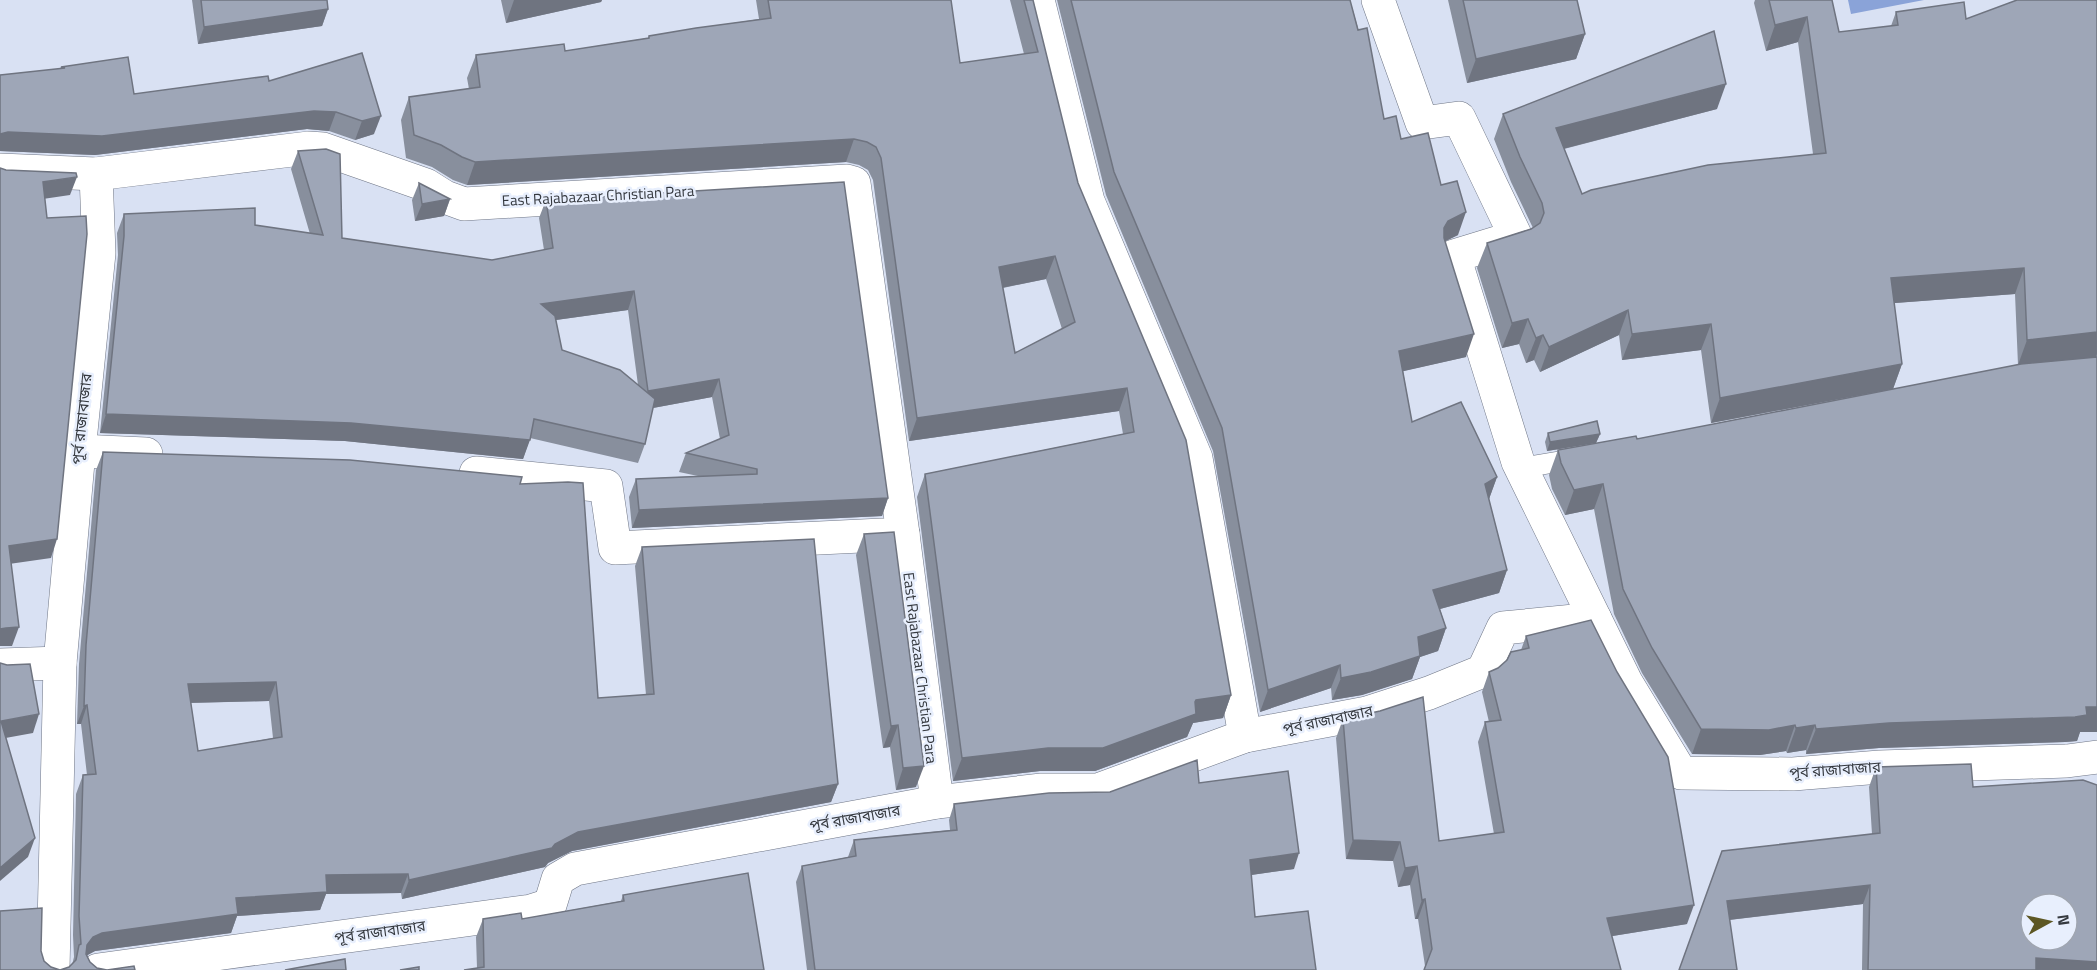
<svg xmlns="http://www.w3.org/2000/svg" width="2097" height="970" viewBox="0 0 2097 970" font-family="'Titillium Web','Noto Sans Bengali',sans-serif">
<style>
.water{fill:#8aa3d8}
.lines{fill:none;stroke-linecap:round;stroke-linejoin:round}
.service-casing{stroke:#6f7686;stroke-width:21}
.minor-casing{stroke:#6f7686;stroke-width:34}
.service{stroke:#fff;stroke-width:20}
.minor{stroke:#fff;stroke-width:33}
.wall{fill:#888f9d;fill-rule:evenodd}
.shaded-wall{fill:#6f7480}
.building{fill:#9ea6b7;stroke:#6f7480;stroke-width:1.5;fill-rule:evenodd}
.labels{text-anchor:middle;stroke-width:5;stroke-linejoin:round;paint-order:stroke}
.street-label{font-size:15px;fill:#35393f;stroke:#e8effd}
</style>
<rect width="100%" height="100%" fill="#d9e1f3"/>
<polygon class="water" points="1848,0 1924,0 1851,14"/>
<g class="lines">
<defs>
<polyline id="service" points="1521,468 1580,458"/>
<g id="minor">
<polyline points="1038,0 1088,201 1196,458 1245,736"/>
<polyline points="1378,0 1422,123 1459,118 1516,237 1454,256 1518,462 1626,682 1681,773 1793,774 1880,767 2067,761 2097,757"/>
<polyline points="0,170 96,174 309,148 323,149 426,185 445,197 464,204 847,181 854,183 903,534 615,548 606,486 476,473"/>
<polyline points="79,451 146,454"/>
<polyline points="903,534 937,802"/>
<polyline points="0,665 60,663"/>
<polyline points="53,970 60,663 79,451 99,253 96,174"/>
<polyline points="98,970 531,911 550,905 558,879 575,869 937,802 1042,790 1098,790 1245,736 1367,713 1429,693 1483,671 1503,628 1595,619"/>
</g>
</defs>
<use href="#service" class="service-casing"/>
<use href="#minor" class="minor-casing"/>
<use href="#service" class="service"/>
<use href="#minor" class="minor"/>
</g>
<g class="wall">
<polygon points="192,0 327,0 328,9 322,26 198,44"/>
<polygon points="501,0 602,0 601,2 506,23"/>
<path d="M756,0h195l9,63 64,-9 -14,-54h23l45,183 153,512 -8,23 -30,5 -6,14 -92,34h-55l-87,10 -36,-284 8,-23 198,-40 -4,-23 -210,30 -36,-261 -5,-10 -9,-5 -13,-3 -379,23 -14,-5 -21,-13 -26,-9 -5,-38 8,-23 60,-8 -2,-11 9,-23 89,-4 83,-13 1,-2 110,-17zM1046,279l16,50 -47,24 -12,-65z"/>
<polygon points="1057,0 1350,0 1384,119 1441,185 1458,235 1445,241 1466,357 1403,371 1412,422 1497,477 1489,499 1507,570 1499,593 1440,609 1446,628 1438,651 1420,657 1412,679 1362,695 1332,700 1331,688 1260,712 1213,451 1106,195"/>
<polygon points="1448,0 1577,0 1585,34 1576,59 1467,83"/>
<polygon points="1755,0 1832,0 1839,32 1891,26 1896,12 1966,19 2097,0 2097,732 2080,732 2077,741 2065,742 1879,748 1806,754 1806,750 1787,753 1786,751 1760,755 1692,754 1642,673 1614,614 1594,509 1565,515 1552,489 1549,475 1558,450 1637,439 2018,365 2015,294 1894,303 1902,364 1893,389 1711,423 1701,350 1622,360 1619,335 1540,372 1534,360 1526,363 1519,344 1502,348 1477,268 1487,243 1533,228 1511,182 1494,139 1503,114 1717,109 1564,149 1582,194 1813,154 1798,42 1766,51 1754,3"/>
<polygon points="362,53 374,134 355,140 329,131 307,129 95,155 0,151 0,75 60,69 61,67 134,94 269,81"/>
<path d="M298,151l44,87 150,22 52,-10 -5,-32 7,-18 342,298 -6,18 -250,12 -3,-31 7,-18 62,-3 -19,-4 7,-19 34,-14 -8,-42 -59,11 -8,36 -7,19 -108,-25 -7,21 -178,-18 -245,-8 18,-178 -1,-22 7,-19 131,11 55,9 -19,-65zM628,310l10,75 -76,-35 -6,-30z"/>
<polygon points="419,183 450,199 444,216 415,221 412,200"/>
<polygon points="1548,433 1600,434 1596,443 1547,451 1545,442"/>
<path d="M103,452l247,8 172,17 -2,7 48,-2 15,1 15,215 48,-3 -11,-129 7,-19 172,-8 24,245 -7,18 -259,49 -24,12 -3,4 -143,32 -1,-6 -75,1 -6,16 -83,6 -6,17 -136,18 -8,4 3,7 7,6 10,2 27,-4 1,4h-135v-59l42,-3 -1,43 3,10 7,6 9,3 9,-3 3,-2 2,-8 -1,-22 3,-141 7,-19h4l-6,-51h-4l2,-60 17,-194zM269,701l4,37 -75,13 -7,-48z"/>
<polygon points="864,534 916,787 896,790 890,747 883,748 856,555"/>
<polygon points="1526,636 1687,924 1425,966 1418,919 1415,919 1410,885 1398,887 1393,861 1346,859 1336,738 1343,719 1439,841 1494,834 1478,742 1485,722 1489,722 1482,692 1489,672 1498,668 1521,650"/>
<polygon points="1876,767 1973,787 2097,970 1862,970 1863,904 1729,920 1679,970 1722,851 1872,834 1869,787"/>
<polygon points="1199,783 1294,869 1251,875 1255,917 1316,970 807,970 796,882 802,866 848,857 854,840 950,830 949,820 954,804 1110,792"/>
<polygon points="623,895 764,970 477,968 476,937 483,919 522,919 621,901"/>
</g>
<g class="shaded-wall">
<polygon points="514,0 602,0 601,2 506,23"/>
<polygon points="328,9 322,26 198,44 204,27"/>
<polygon points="1807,17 1798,42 1766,51 1775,25"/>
<polygon points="1585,34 1576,59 1467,83 1476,59"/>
<polygon points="1726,84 1717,109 1547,153 1556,128"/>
<polygon points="314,111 336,112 329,131 307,129 95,155 0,151 0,134 8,132"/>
<polygon points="381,116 374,134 355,140 362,121"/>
<polygon points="854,139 846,162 467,185 475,162"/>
<polygon points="77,177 70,195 36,200 43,182"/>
<polygon points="450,199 444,216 415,221 422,204"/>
<polygon points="1466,212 1458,235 1440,244 1444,228 1448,221"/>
<polygon points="1055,256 1046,279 991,290 999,267"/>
<polygon points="2024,268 2015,294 1882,304 1891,278"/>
<polygon points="634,291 628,310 534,323 541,304"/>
<polygon points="1628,310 1619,335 1540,372 1549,347"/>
<polygon points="1528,319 1519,344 1502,348 1512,323"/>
<polygon points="1711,324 1701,350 1622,360 1632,334"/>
<polygon points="2097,332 2097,354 2096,357 2018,365 2027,340"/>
<polygon points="1474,334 1466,357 1391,374 1399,351"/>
<polygon points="1543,335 1534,360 1526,363 1536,338"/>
<polygon points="1902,364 1893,389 1711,423 1720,398"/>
<polygon points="719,379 712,397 642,410 648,391"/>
<polygon points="1127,388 1119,411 909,441 917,418"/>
<polygon points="106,414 351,423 530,440 523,459 345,441 100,433"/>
<polygon points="1600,434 1596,443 1547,451 1550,442"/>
<polygon points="1497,477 1489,499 1485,484"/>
<polygon points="1603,484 1594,509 1565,515 1574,490"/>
<polygon points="888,498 882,516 632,528 639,510"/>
<polygon points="57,539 51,558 2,565 9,546"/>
<polygon points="1507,570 1499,593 1425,613 1433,590"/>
<polygon points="19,627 12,646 0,646 0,629 6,628"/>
<polygon points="1446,628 1438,651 1420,657 1412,679 1362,695 1332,700 1341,678 1418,637"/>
<polygon points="1340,665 1331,688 1260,712 1268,690"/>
<polygon points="276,682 269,701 181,703 188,684"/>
<polygon points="1231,695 1223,718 1193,723 1187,737 1095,771 1040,771 953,781 962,758 1195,702 1196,700"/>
<polygon points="87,705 81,724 77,724 84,706"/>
<polygon points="2086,707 2097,707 2097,732 2080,732 2077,741 2065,742 1879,748 1806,754 1816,729"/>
<polygon points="39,714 33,733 0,739 1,721"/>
<polygon points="898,725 890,747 883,748 891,726"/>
<polygon points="1795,725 1786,751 1760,755 1692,754 1701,729"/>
<polygon points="1815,725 1806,750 1787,753 1796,728"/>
<polygon points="924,766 916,787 896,790 903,768"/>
<polygon points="838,784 831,802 572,851 548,863 545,867 402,899 409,880 555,844 578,832"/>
<polygon points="35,838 28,857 0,881 0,868"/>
<polygon points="1353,840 1400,842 1393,861 1346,859"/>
<polygon points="1299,853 1294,869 1244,876 1250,860"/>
<polygon points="1417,866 1410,885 1398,887 1405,868"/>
<polygon points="408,874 401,893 326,894 320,910 237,916 231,933 95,951 86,956 87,945 93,937 102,933 326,875"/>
<polygon points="1870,885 1863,904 1720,921 1727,901"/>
<polygon points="1425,899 1418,919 1415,919 1422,900"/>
<polygon points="1694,905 1687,924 1600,938 1607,918"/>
<polygon points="2036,958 2097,962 2097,970 2031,970"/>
</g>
<g class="building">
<polygon points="201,0 327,0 328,9 204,27"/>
<path d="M768,0h183l9,63 78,-11 -14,-52h9l45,183 108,257 45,255 -35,5 -1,2 1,12 -93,34h-55l-86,10 -37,-284 209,-42 -7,-44 -210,30 -36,-260 -5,-11 -9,-5 -13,-3 -379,23 -13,-5 -21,-12 -27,-10 -5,-38 71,-10 -4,-32 88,-11 1,7 84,-13v-2l47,-8 75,-10zM1055,256l20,66 -60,31 -16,-86z"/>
<polygon points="1071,0 1350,0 1358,30 1367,28 1384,119 1396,116 1401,139 1428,133 1441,185 1457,181 1466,212 1448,221 1444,228 1444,238 1474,334 1399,351 1412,422 1461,402 1497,477 1485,484 1507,570 1433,590 1446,628 1418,637 1420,656 1371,672 1341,678 1340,665 1268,690 1222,428 1114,172"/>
<polygon points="1463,0 1577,0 1585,34 1476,59"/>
<polygon points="1769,0 1832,0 1839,32 1898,25 1896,12 1964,2 1966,19 2017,0 2097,0 2097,332 2027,340 2024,268 1891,278 1902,364 1720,398 1711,324 1632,334 1628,310 1549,347 1543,335 1536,338 1528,319 1512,323 1487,243 1531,229 1540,223 1544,213 1542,203 1520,157 1503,114 1714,31 1726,84 1556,128 1582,194 1591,190 1708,165 1826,153 1807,17 1775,25"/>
<polygon points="362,53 381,116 362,121 336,112 314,111 102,136 8,132 0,134 0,75 65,68 61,67 128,57 134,94 268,76 269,81"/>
<polygon points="326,149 340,154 342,238 492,260 553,248 546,200 844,182 888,498 639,510 636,479 757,474 757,469 686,453 729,435 719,379 648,391 634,291 541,304 555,316 562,350 620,370 655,399 645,444 534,419 530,440 351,423 106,414 124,236 124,214 255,208 255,225 323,235 298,151"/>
<polygon points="0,168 6,170 76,173 77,177 43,182 47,218 86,216 87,234 57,539 9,546 19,627 6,628 0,629"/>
<polygon points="419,183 450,199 422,204"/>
<polygon points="2097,357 2097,707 2086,707 2087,715 2075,717 1889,723 1816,729 1815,725 1796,728 1795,725 1769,730 1701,729 1652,648 1623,589 1603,484 1574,490 1561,463 1558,450 1636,436 1637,439 2021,364"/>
<polygon points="1597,421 1600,434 1550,442 1548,433"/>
<path d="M103,452l247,8 172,17 -2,7 48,-2 15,1 15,215 56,-4 -12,-147 172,-8 24,245 -260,48 -23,12 -3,4 -143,32 -1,-6 -82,1 1,17 -91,6 2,16 -136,19 -9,4 -6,8 -1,9 4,8 7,6 10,2 27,-4 1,4h-135v-59l42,-3 -1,43 3,10 7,6 9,3 9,-3 7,-7 3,-15 2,-1 -2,-28 4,-141 13,-1 -9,-69 -3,1 2,-61zM276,682l6,55 -84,14 -10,-67z"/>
<polygon points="894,532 924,766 903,768 898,725 891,726 864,534"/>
<polygon points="1591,620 1617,672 1668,757 1694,905 1607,918 1621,970 1424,970 1432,949 1425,899 1422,900 1417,866 1405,868 1400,842 1353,840 1343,719 1380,711 1423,697 1439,841 1504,832 1485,722 1501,720 1489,672 1498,668 1507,660 1511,652 1529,648 1526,636"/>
<polygon points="0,663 7,665 30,664 39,714 1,721 35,838 0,868"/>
<polygon points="1197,760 1199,783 1288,771 1299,853 1250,860 1255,917 1308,911 1316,970 815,970 802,866 856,856 854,840 957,830 954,804 1049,793 1110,792"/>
<path d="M1971,764l2,23 110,-7 14,5v177l-61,-4v12h-168l2,-85 -143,16 10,69h-58l43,-119 158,-18 -4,-66zM2031,904h36v36h-36z"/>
<polygon points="748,873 764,970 464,970 484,967 483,919 521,913 522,919 624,901 623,895"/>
<polygon points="345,959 346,970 285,970"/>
<polygon points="419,967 419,970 400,970"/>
</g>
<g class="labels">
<g class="street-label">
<text transform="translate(598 196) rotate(-3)" y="5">East Rajabazaar Christian Para</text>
<text transform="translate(82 419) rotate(-84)" y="5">পূর্ব রাজাবাজার</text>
<text transform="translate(920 668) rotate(83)" y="5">East Rajabazaar Christian Para</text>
<text transform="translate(1328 720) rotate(-12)" y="5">পূর্ব রাজাবাজার</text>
<text transform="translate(1835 770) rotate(-4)" y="5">পূর্ব রাজাবাজার</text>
<text transform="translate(855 818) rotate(-10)" y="5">পূর্ব রাজাবাজার</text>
<text transform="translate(380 932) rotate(-8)" y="5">পূর্ব রাজাবাজার</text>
</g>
</g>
<g transform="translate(2049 922) rotate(82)"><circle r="28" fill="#e8effd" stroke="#a0a6b1" stroke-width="1.5"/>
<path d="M0-4.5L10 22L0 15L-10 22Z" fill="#5d5724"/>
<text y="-9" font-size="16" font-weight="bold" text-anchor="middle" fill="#35393f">N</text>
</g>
</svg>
